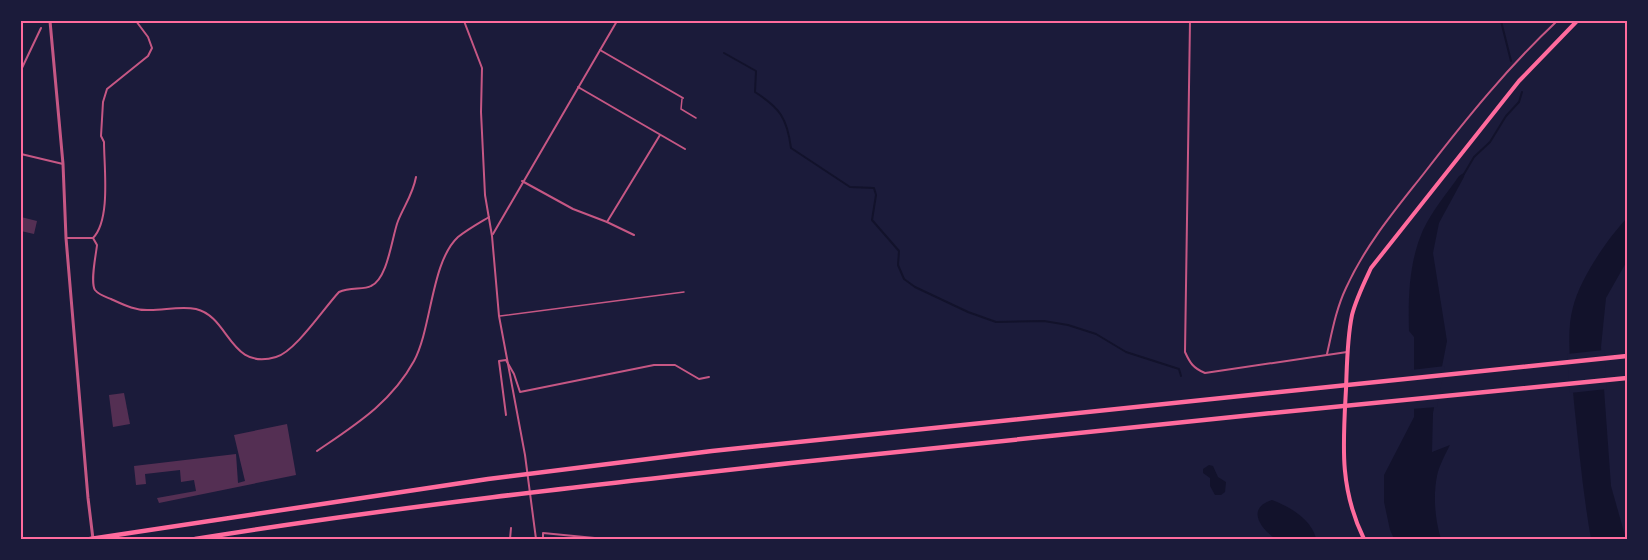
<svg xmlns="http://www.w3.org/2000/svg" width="1648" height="560" viewBox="0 0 1648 560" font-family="'Varela Round',sans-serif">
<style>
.water{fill:#12122b}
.pier{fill:#1b1b3a}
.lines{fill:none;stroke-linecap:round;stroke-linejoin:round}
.stream{stroke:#12122b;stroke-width:2}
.building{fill:#542f53}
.service{stroke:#c65784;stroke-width:1.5}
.minor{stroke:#c65784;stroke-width:2}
.tertiary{stroke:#c65784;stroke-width:3}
.secondary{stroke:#ff6b9d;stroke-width:4}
.motorway{stroke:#ff6b9d;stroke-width:4.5}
.neatline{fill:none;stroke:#ff6b9d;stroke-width:2}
</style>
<rect width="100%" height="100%" fill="#1b1b3a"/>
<g class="water">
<path d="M1465,172l-1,5 -25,46 -6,30 14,88 -14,72 -1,39 18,-7c-5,10 -11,21 -13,31 -4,20 -2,44 4,63h-47l-4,-9 -6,-28v-27l30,-58v-80l-5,-6c-1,-34 0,-69 14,-101 9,-19 24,-37 36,-54z"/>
<path d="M1627,218v43l-21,37 -5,49 10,139 15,53h-35c-8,-45 -12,-90 -17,-136 -2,-29 -9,-67 -1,-96 7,-28 34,-68 54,-89z"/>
<polygon points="1209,465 1213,466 1218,477 1226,482 1225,492 1221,495 1215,495 1210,486 1210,478 1203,473 1203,469"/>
<path d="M1272,500c18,7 38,18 44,38l-40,1c-16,-10 -30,-31 -4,-39z"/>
</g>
<g class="pier">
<polygon points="1604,350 1607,389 1570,393 1567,354"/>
<polygon points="1445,366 1437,407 1411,409 1411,370"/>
</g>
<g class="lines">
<g class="stream">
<polyline points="1501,21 1511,61"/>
<path d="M724,53l32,18 -1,21c25,16 32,26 36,56l59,39 24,1 2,7 -4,25 27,31 -1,14 6,14 11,8 53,25 28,10 48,-1 24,4 28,9 30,18 53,17 2,7"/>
<polyline points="1464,174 1474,157 1490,142 1506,116 1519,102 1522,92"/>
</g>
</g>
<g class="building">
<polygon points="21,217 37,221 34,234 21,231"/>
<polygon points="124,393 130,424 113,427 109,395"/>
<polygon points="287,424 296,475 159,503 157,498 196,491 194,480 181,482 180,470 145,474 146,484 136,485 134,466 236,454 238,483 245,481 234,435"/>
</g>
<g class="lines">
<g class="service">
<polyline points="682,99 681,109 696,118"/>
<polyline points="500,316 684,292"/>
</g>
<g class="minor">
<polyline points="464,21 482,68 481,112 485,195 492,236 499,316 525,455 536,539"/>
<path d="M1190,21l-5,331c5,11 8,16 20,21l142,-21"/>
<polyline points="600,50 683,98"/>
<polyline points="21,70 41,28"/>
<polyline points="578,87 685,149"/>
<polyline points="21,154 63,164"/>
<polyline points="522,181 573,209 607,222 634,235"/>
<polyline points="607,222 660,135"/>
<polyline points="493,234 617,21"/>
<path d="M66,238h27l4,7c-1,10 -7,37 -2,45 4,5 11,7 16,9 13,6 25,12 39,11 15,0 31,-4 46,-1 34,8 33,62 80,48 19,-5 48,-49 63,-65 11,-5 25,-2 32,-6 17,-7 21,-50 27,-65 6,-15 15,-27 18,-44"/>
<path d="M93,238c18,-18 11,-71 11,-96l-3,-6 2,-34 4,-13 41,-33 4,-8 -4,-11 -12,-16"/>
<path d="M1327,354c5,-22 9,-45 19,-66 20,-44 50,-79 79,-116 41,-53 83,-105 132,-151"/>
<polyline points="506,415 499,361 506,360 514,374 520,392 654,365 675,365 699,379 709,377"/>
<path d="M317,451c38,-26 74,-48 97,-90 18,-34 17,-99 44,-124 10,-8 21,-14 31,-20"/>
<polyline points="510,539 511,528"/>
<polyline points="543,539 543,533 605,539"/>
</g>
<polyline class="tertiary" points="50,21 63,164 66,238 88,498 93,539"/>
<path class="secondary" d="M1364,539c-25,-51 -21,-95 -18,-150 1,-24 1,-50 6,-74 4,-16 12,-32 19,-47l148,-187 58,-60"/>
<g class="motorway">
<polyline points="90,539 488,479 712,451 1627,356"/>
<path d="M195,539c198,-32 397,-54 596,-76 279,-30 557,-58 836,-85"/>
</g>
</g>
<rect width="1648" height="560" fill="none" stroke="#1b1b3a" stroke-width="45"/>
<rect x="22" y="22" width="1604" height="516" class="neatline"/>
</svg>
